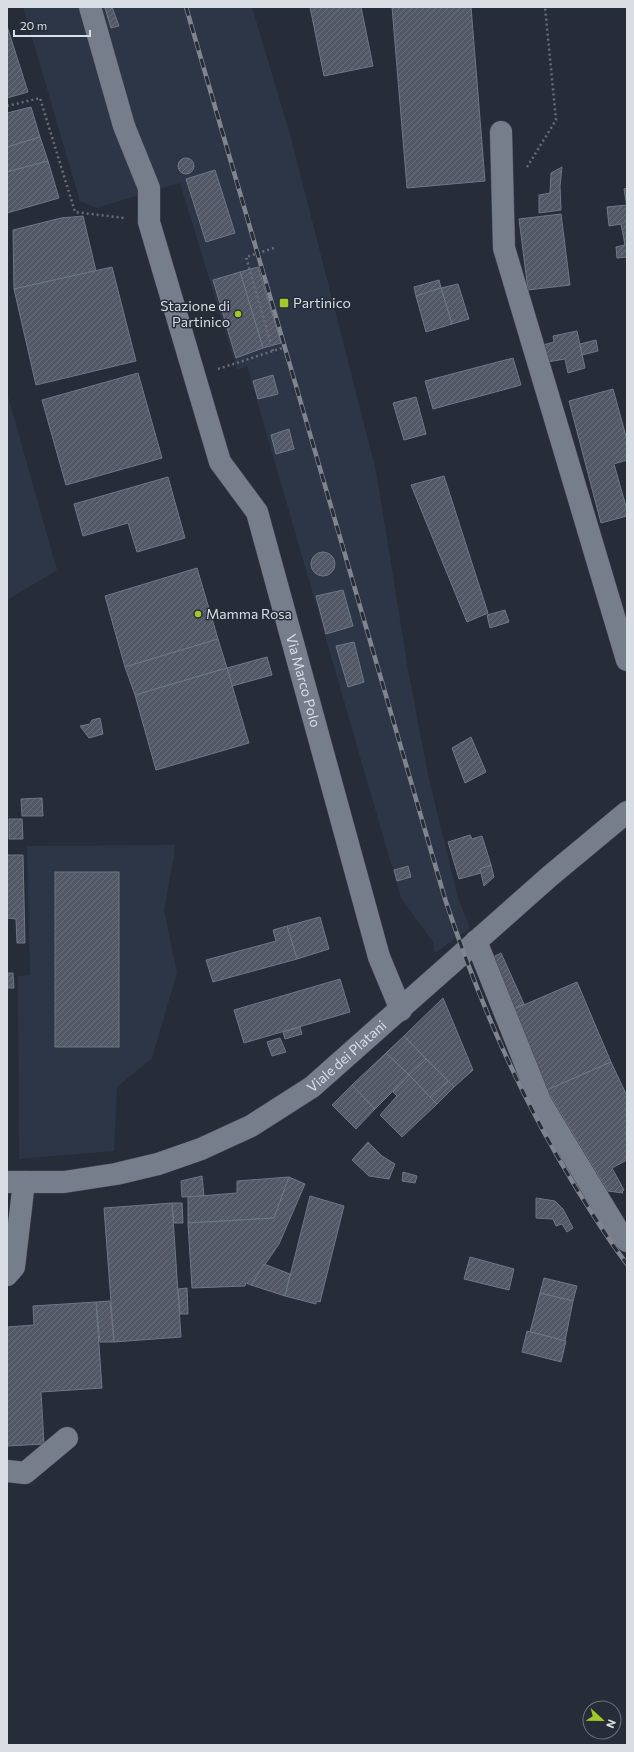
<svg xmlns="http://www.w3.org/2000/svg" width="634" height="1752" viewBox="0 0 634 1752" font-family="Commissioner,sans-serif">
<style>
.built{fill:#2d3647}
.building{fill:url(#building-hatch);stroke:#6f7785}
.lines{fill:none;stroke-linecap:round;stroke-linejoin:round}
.minor-casing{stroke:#444952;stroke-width:23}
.path{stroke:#676d77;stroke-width:2.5;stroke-dasharray:2 3;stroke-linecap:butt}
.minor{stroke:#767e8c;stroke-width:22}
.rail-casing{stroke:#7f858e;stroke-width:4.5}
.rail{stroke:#262d38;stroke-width:3;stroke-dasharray:9;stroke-linecap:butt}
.poi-dot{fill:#a2c928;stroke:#262d38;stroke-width:1.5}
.labels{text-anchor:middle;stroke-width:3;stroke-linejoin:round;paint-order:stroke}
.poi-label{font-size:14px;fill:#d9dee5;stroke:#262d38;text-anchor:start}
.street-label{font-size:14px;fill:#d9dee5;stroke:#262d38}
</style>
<defs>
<pattern id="building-hatch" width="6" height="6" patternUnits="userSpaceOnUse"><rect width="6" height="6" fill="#515966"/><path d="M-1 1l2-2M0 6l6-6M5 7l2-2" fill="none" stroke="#69707c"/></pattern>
</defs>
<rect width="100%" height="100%" fill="#262d38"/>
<g class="built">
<polygon points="23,7 252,7 291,138 376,471 408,669 428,775 458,898 470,928 435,953 433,942 401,898 247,366 237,370 180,183 96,208 80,201"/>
<polygon points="7,393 57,570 7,600"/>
<polygon points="175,845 174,856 164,910 177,973 152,1058 117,1087 114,1151 19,1159 18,976 30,975 27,846"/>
</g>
<g class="building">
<polygon points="109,7 112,7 119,26 111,28 105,8"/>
<polygon points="310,7 361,7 373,66 324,76"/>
<polygon points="392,7 471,7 485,181 407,188"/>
<polygon points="7,26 28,92 7,98"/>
<polygon points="31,107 40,137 7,147 7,113"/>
<polygon points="40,137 48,161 7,172 7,147"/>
<circle cx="186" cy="166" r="8"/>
<polygon points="48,161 59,198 7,213 7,172"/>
<polygon points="562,167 560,186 561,210 539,213 539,195 550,193 551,173"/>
<polygon points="215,170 235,233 206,242 186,179"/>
<polygon points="627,188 627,207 624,189"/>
<polygon points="627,205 627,257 617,258 616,247 625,245 621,224 609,226 607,207"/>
<polygon points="561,214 570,285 528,290 519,219"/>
<polygon points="83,216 96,271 14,289 13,230 61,218"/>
<polygon points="112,267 136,361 36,385 14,289"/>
<polygon points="258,267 281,343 263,348 240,272"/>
<polygon points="240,272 263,348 236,358 213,280"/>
<polygon points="439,280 441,288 416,296 414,287"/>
<polygon points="458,284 469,319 452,324 441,288"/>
<polygon points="441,288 452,324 426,332 416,296"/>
<polygon points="577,331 585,368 568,373 565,359 547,362 543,345 554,342 553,336"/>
<polygon points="596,340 598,351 582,355 580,344"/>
<polygon points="513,358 521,385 433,409 425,381"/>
<polygon points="138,373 162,458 66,485 42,400"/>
<polygon points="273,375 278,394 258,399 253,381"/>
<polygon points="613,389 627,440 627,460 614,464 627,510 627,516 601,523 569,401"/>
<polygon points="416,397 426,434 404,440 393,403"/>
<polygon points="289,429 294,449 276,454 271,435"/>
<polygon points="444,476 488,613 467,622 411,485"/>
<polygon points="168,477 185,538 137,552 128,523 83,536 74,504"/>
<circle cx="323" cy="564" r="12"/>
<polygon points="197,568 218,639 125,667 105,596"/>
<polygon points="343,590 353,626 326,634 316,596"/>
<polygon points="505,610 509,622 490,628 487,615"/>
<polygon points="218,639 227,668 135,695 125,667"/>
<polygon points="354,642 364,682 348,687 336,646"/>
<polygon points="267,657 272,675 232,686 227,668"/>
<polygon points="227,668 249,743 156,770 135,695"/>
<polygon points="100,718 103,734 89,738 80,726 90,724 92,720"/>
<polygon points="471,737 486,772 465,783 452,748"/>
<polygon points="42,798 43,816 22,816 21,799"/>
<polygon points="9,819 22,819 23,839 9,839"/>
<polygon points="470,835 472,839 482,836 491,865 480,869 481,873 459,879 448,842"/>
<polygon points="7,855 23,855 25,943 17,943 16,919 7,918"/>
<polygon points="491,865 494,877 484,886 480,869"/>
<polygon points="408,866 411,877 397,881 394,870"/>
<rect x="55" y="872" width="64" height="175"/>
<polygon points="320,917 329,949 297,959 287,926"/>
<polygon points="287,926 297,959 213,982 206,960 276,941 273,930"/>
<polygon points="501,953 524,1004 512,1010 489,959"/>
<polygon points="7,973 13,973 14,988 7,988"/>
<polygon points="340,979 350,1012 244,1043 234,1010"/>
<polygon points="577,982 611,1062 547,1090 512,1010"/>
<polygon points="443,998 473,1070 454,1087 404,1036"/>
<polygon points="300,1027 302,1034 285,1039 283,1032"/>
<polygon points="404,1036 426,1059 409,1075 386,1053"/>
<polygon points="280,1038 286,1052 272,1056 267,1042"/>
<polygon points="386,1053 409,1075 375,1109 352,1085"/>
<polygon points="426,1059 448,1081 430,1097 409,1075"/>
<polygon points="611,1062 627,1096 627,1160 612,1168 624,1190 622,1192 623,1193 608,1191 547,1090"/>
<polygon points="409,1075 437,1104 402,1137 380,1115 397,1096 393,1092"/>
<polygon points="448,1081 454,1087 437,1104 430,1097"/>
<polygon points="352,1085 375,1109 356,1129 332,1105"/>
<polygon points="368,1142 382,1156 395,1164 389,1179 369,1176 352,1160"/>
<polygon points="403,1172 417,1176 415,1183 402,1181"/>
<polygon points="202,1176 204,1196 182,1197 181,1181"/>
<polygon points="289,1177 274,1218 188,1223 188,1197 237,1193 237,1181"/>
<polygon points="289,1177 305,1184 279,1244 251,1285 246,1283 245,1286 192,1288 188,1223 274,1218"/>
<polygon points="310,1196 344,1206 320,1302 316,1301 316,1304 285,1296"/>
<polygon points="536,1198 555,1201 563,1209 573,1228 567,1232 562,1224 556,1226 553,1219 536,1218"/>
<polygon points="172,1203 182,1203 183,1223 174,1223"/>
<polygon points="172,1203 181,1337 114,1342 104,1208"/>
<polygon points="470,1257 514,1269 509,1290 464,1279"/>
<polygon points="264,1264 290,1274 285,1296 251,1285"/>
<polygon points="544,1278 577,1286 573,1301 540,1293"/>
<polygon points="187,1288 188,1314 180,1314 178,1289"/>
<polygon points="540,1293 573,1301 565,1341 530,1332"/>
<polygon points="110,1301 114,1342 100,1342 96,1302"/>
<polygon points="96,1302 102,1388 41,1392 44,1444 7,1446 7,1327 34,1325 33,1306"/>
<polygon points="527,1331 566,1341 561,1362 522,1352"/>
</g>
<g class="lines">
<defs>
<g id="minor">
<path id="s1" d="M90,7l34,119 25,62v34l71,240 37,50 122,445 22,53"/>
<polyline points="501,132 504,248 627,660"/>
<polyline points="476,941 541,1103 617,1229 627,1241"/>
<path id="s2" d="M7,1182h57l52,-8 42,-10 43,-15 50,-23 61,-39 238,-211 77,-64"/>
<polyline points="7,1275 14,1267 24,1182"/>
<polyline points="7,1471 25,1473 67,1438"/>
</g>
</defs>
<use href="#minor" class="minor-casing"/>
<g class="path">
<polyline points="7,106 40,98 75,212 124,218"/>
<polyline points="527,167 556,120 545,7"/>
<polyline points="273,351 246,257 274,248"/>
<polyline points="218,369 282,348"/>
</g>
<use href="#minor" class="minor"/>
<defs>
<path id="rail" d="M186,7l259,892c35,105 75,198 133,292 16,25 31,50 49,73"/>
</defs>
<use href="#rail" class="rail-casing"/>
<use href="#rail" class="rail"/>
</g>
<g class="poi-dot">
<rect x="279" y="298" width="10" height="10" rx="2"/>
<circle cx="238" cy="314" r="4"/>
<circle cx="198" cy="614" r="4"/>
</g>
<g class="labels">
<g class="poi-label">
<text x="293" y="308">Partinico</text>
<text x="230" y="311" text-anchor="end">Stazione di<tspan x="230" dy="16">Partinico</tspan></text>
<text x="206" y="619">Mamma Rosa</text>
</g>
<g class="street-label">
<text dy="5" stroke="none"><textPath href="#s1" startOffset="712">Via Marco Polo</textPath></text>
<text dy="5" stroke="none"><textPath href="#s2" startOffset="372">Viale dei Platani</textPath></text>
</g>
</g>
<rect width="634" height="1752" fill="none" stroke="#d9dee5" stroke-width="16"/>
<g transform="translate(602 1720) rotate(112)"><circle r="19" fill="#262d38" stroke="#6e747d"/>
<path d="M0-3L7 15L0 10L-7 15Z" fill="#a2c928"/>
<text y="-6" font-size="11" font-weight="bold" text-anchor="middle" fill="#d9dee5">N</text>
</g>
<path d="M14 30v6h76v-6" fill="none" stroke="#d9dee5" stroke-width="2"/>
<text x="20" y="30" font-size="12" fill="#d9dee5" stroke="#262d38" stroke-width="3" paint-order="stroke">20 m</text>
</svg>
